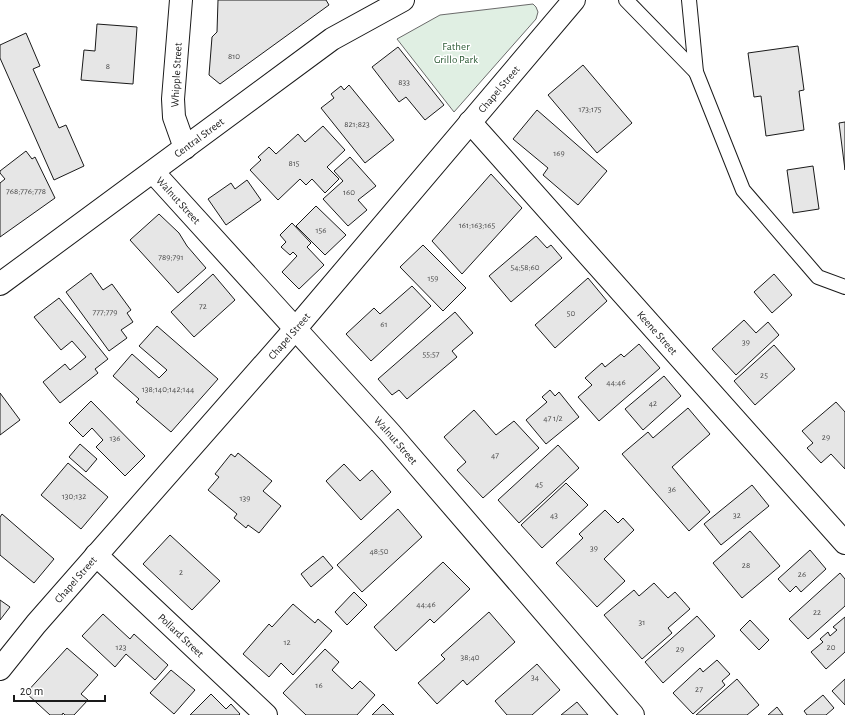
<svg xmlns="http://www.w3.org/2000/svg" width="845" height="715" viewBox="0 0 845 715" font-family="'Alegreya Sans',sans-serif">
<style>
.green{fill:#e0efe3;stroke:#6a6a6a}
.building{fill:#e6e6e6;stroke:#1a1a1a}
.lines{fill:none;stroke-linecap:round;stroke-linejoin:round}
.lane-casing{stroke:#1a1a1a;stroke-width:16}
.street-casing{stroke:#1a1a1a;stroke-width:24}
.secondary-casing{stroke:#1a1a1a;stroke-width:24}
.lane{stroke:#fff;stroke-width:14}
.street{stroke:#fff;stroke-width:22}
.secondary{stroke:#fff;stroke-width:22}
.labels{text-anchor:middle;stroke-width:3;stroke-linejoin:round;paint-order:stroke}
.number-label{font-size:9px;fill:#4d4d4d}
.park-label{font-size:11px;fill:#2b5a34;stroke:#fff}
.street-label{font-size:11px;fill:#1a1a1a;stroke:#fff}
</style>
<rect width="100%" height="100%" fill="#fff"/>
<polygon class="green" points="533,4 536,7 538,12 536,19 454,112 397,39 440,15"/>
<g class="building">
<polygon points="218,0 326,0 329,5 220,84 209,75 212,37 217,32"/>
<polygon points="97,24 137,27 133,84 81,80 84,50 95,51"/>
<polygon points="26,33 40,66 33,69 59,128 66,125 84,166 54,180 0,58 0,45"/>
<polygon points="798,46 804,90 799,91 804,130 766,136 761,96 754,97 748,53"/>
<polygon points="398,47 444,105 425,120 406,97 399,102 372,67"/>
<polygon points="583,65 632,123 597,153 548,95"/>
<polygon points="349,85 394,140 365,163 321,108 334,98 331,94 341,86 344,90"/>
<polygon points="537,110 607,171 578,205 543,175 548,168 513,139"/>
<polygon points="845,122 845,170 839,123"/>
<polygon points="323,126 345,150 327,167 339,179 325,193 312,179 306,185 300,179 278,200 250,170 261,160 258,157 269,147 276,154 298,134 305,142"/>
<polygon points="26,151 32,159 35,157 55,198 0,237 0,183 5,179 0,173 0,171"/>
<polygon points="350,157 376,186 358,200 367,210 348,226 323,199 343,181 334,171"/>
<polygon points="813,166 819,209 793,213 787,170"/>
<polygon points="491,174 522,208 462,274 432,241"/>
<polygon points="247,180 261,200 226,225 208,199 231,183 235,189"/>
<polygon points="316,206 346,235 325,255 296,226"/>
<polygon points="159,214 179,233 187,246 206,268 178,293 130,240"/>
<polygon points="292,223 311,243 307,247 324,265 299,289 282,272 297,256 293,252 290,255 281,247 286,242 280,235"/>
<polygon points="536,236 547,248 551,245 562,258 511,302 489,276"/>
<polygon points="423,245 466,288 443,311 400,267"/>
<polygon points="91,273 103,290 112,284 131,310 127,313 133,322 121,330 127,338 109,351 66,292"/>
<polygon points="213,274 235,300 194,337 171,312"/>
<polygon points="774,274 792,295 772,313 754,292"/>
<polygon points="588,278 607,301 555,348 535,325"/>
<polygon points="412,286 431,306 371,361 346,334 374,308 380,314"/>
<polygon points="59,298 108,359 95,369 98,373 60,403 43,382 65,364 70,370 86,357 72,341 61,350 34,317"/>
<polygon points="455,312 473,333 452,351 457,357 407,399 399,390 392,395 378,379"/>
<polygon points="744,320 756,333 768,322 779,335 736,375 712,349"/>
<polygon points="157,326 218,379 171,432 136,402 139,399 113,376 132,354 159,378 167,370 139,346"/>
<polygon points="639,344 660,368 599,421 578,397 592,385 585,378 602,363 605,367 621,354 624,357"/>
<polygon points="774,345 795,369 755,405 734,381"/>
<polygon points="664,376 681,396 643,430 625,409"/>
<polygon points="550,390 555,396 559,392 579,417 546,444 526,420 547,402 542,397"/>
<polygon points="0,393 20,420 0,435"/>
<polygon points="91,401 145,456 125,476 96,447 103,440 92,428 83,437 69,423"/>
<polygon points="836,402 845,412 845,469 831,454 821,463 807,448 813,443 802,431"/>
<polygon points="688,408 710,434 672,467 710,512 689,531 622,454 648,432 653,438"/>
<polygon points="474,410 496,435 514,421 539,448 483,498 457,470 466,462 444,437"/>
<polygon points="80,444 97,459 86,472 69,457"/>
<polygon points="558,445 579,468 519,523 498,500"/>
<polygon points="238,453 272,481 263,491 281,506 259,533 248,525 246,528 234,518 237,514 208,490 219,477 215,474 231,454 235,457"/>
<polygon points="68,463 108,497 81,529 41,495"/>
<polygon points="344,464 360,481 372,470 391,492 361,520 326,481"/>
<polygon points="566,483 588,505 542,548 521,525"/>
<polygon points="752,485 769,506 721,545 704,524"/>
<polygon points="398,509 422,537 362,592 337,565"/>
<polygon points="605,510 618,523 623,518 634,530 604,559 625,581 597,607 556,563 583,538 579,534"/>
<polygon points="2,514 54,559 34,583 0,555 0,517"/>
<polygon points="750,531 780,566 742,598 713,563"/>
<polygon points="170,535 220,581 192,610 143,564"/>
<polygon points="810,550 826,569 801,592 796,586 790,592 778,579"/>
<polygon points="323,556 333,568 311,587 301,574"/>
<polygon points="443,562 470,589 434,623 430,619 396,651 374,627"/>
<polygon points="840,573 845,579 845,606 808,639 789,619"/>
<polygon points="654,583 668,598 675,592 690,609 668,628 672,633 642,659 604,615 634,590 639,596"/>
<polygon points="354,592 367,605 347,625 335,612"/>
<polygon points="0,600 10,607 0,620"/>
<polygon points="293,604 315,623 318,619 332,631 293,675 281,663 269,677 243,654 269,624 272,627"/>
<polygon points="489,612 515,642 467,685 463,680 437,704 418,683 445,659 441,655"/>
<polygon points="103,614 130,639 134,634 168,665 155,680 126,654 115,667 82,636"/>
<polygon points="697,616 715,636 663,683 645,662"/>
<polygon points="845,617 845,652 826,669 811,652 823,642 820,639 828,632 830,636 837,630 833,627"/>
<polygon points="750,620 769,640 759,650 740,630"/>
<polygon points="67,648 98,675 81,694 88,700 74,715 65,715 63,713 62,715 50,715 26,693"/>
<polygon points="325,649 339,662 332,670 352,689 360,681 375,695 357,715 306,715 283,693"/>
<polygon points="717,660 730,674 722,681 725,685 693,714 673,693 700,668 703,672"/>
<polygon points="537,664 560,690 532,715 507,715 495,701"/>
<polygon points="171,670 195,690 174,714 150,693"/>
<polygon points="737,679 759,705 747,715 696,715"/>
<polygon points="845,679 845,705 832,691"/>
<polygon points="211,694 226,709 231,704 240,714 239,715 190,715"/>
<polygon points="823,695 834,708 826,715 807,715 804,711"/>
<polygon points="577,702 588,715 561,715"/>
<polygon points="383,704 394,715 372,715"/>
<polygon points="777,707 783,715 768,715"/>
</g>
<g class="lines">
<defs>
<g id="lane">
<polyline points="626,0 696,72"/>
<polyline points="689,0 696,72 743,190 818,277 845,287"/>
</g>
<g id="street">
<polyline points="181,0 173,99 174,117 185,148"/>
<path id="s1" d="M470,122l375,421"/>
<path id="s2" d="M153,172l237,261 243,282"/>
<path id="s3" d="M96,555l170,160"/>
<path id="s4" d="M0,669l36,-45 260,-296 278,-328"/>
</g>
<g id="secondary">
<path id="s5" d="M0,284l332,-245 71,-39"/>
</g>
</defs>
<use href="#lane" class="lane-casing"/>
<use href="#street" class="street-casing"/>
<use href="#secondary" class="secondary-casing"/>
<use href="#lane" class="lane"/>
<use href="#street" class="street"/>
<use href="#secondary" class="secondary"/>
</g>
<g class="labels">
<g class="number-label">
<text x="234" y="59">810</text>
<text x="108" y="69">8</text>
<text x="404" y="85">833</text>
<text x="590" y="112">173;175</text>
<text x="357" y="127">821;823</text>
<text x="559" y="156">169</text>
<text x="294" y="166">815</text>
<text x="26" y="194">768;776;778</text>
<text x="349" y="195">160</text>
<text x="477" y="228">161;163;165</text>
<text x="321" y="233">156</text>
<text x="171" y="260">789;791</text>
<text x="525" y="270">54;58;60</text>
<text x="433" y="281">159</text>
<text x="203" y="309">72</text>
<text x="105" y="315">777;779</text>
<text x="571" y="316">50</text>
<text x="384" y="327">61</text>
<text x="746" y="345">39</text>
<text x="431" y="357">55;57</text>
<text x="764" y="378">25</text>
<text x="616" y="385">44;46</text>
<text x="168" y="392">138;140;142;144</text>
<text x="653" y="406">42</text>
<text x="553" y="421">47 1/2</text>
<text x="826" y="440">29</text>
<text x="115" y="441">136</text>
<text x="495" y="458">47</text>
<text x="539" y="487">45</text>
<text x="672" y="492">36</text>
<text x="74" y="499">130;132</text>
<text x="245" y="501">139</text>
<text x="554" y="518">43</text>
<text x="737" y="518">32</text>
<text x="594" y="551">39</text>
<text x="379" y="554">48;50</text>
<text x="746" y="568">28</text>
<text x="181" y="575">2</text>
<text x="802" y="577">26</text>
<text x="426" y="607">44;46</text>
<text x="817" y="615">22</text>
<text x="642" y="625">31</text>
<text x="287" y="645">12</text>
<text x="121" y="650">123</text>
<text x="831" y="650">20</text>
<text x="680" y="652">29</text>
<text x="470" y="660">38;40</text>
<text x="535" y="680">34</text>
<text x="319" y="688">16</text>
<text x="699" y="692">27</text>
</g>
<g class="park-label">
<text x="456" y="50">Father<tspan x="456" dy="13">Grillo Park</tspan></text>
</g>
<g class="street-label">
<text transform="translate(176 75) rotate(-87)" y="4">Whipple Street</text>
<text dy="4" stroke="none"><textPath href="#s4" startOffset="765">Chapel Street</textPath></text>
<text dy="4" stroke="none"><textPath href="#s5" startOffset="247">Central Street</textPath></text>
<text dy="4" stroke="none"><textPath href="#s2" startOffset="38">Walnut Street</textPath></text>
<text dy="4" stroke="none"><textPath href="#s1" startOffset="282">Keene Street</textPath></text>
<text dy="4" stroke="none"><textPath href="#s4" startOffset="441">Chapel Street</textPath></text>
<text dy="4" stroke="none"><textPath href="#s2" startOffset="362">Walnut Street</textPath></text>
<text dy="4" stroke="none"><textPath href="#s4" startOffset="117">Chapel Street</textPath></text>
<text dy="4" stroke="none"><textPath href="#s3" startOffset="117">Pollard Street</textPath></text>
</g>
</g>
<path d="M14 695v6h91v-6" fill="none" stroke="#1a1a1a" stroke-width="2"/>
<text x="20" y="695" font-size="12" fill="#1a1a1a" stroke="#ffffff" stroke-width="3" paint-order="stroke">20 m</text>
</svg>
